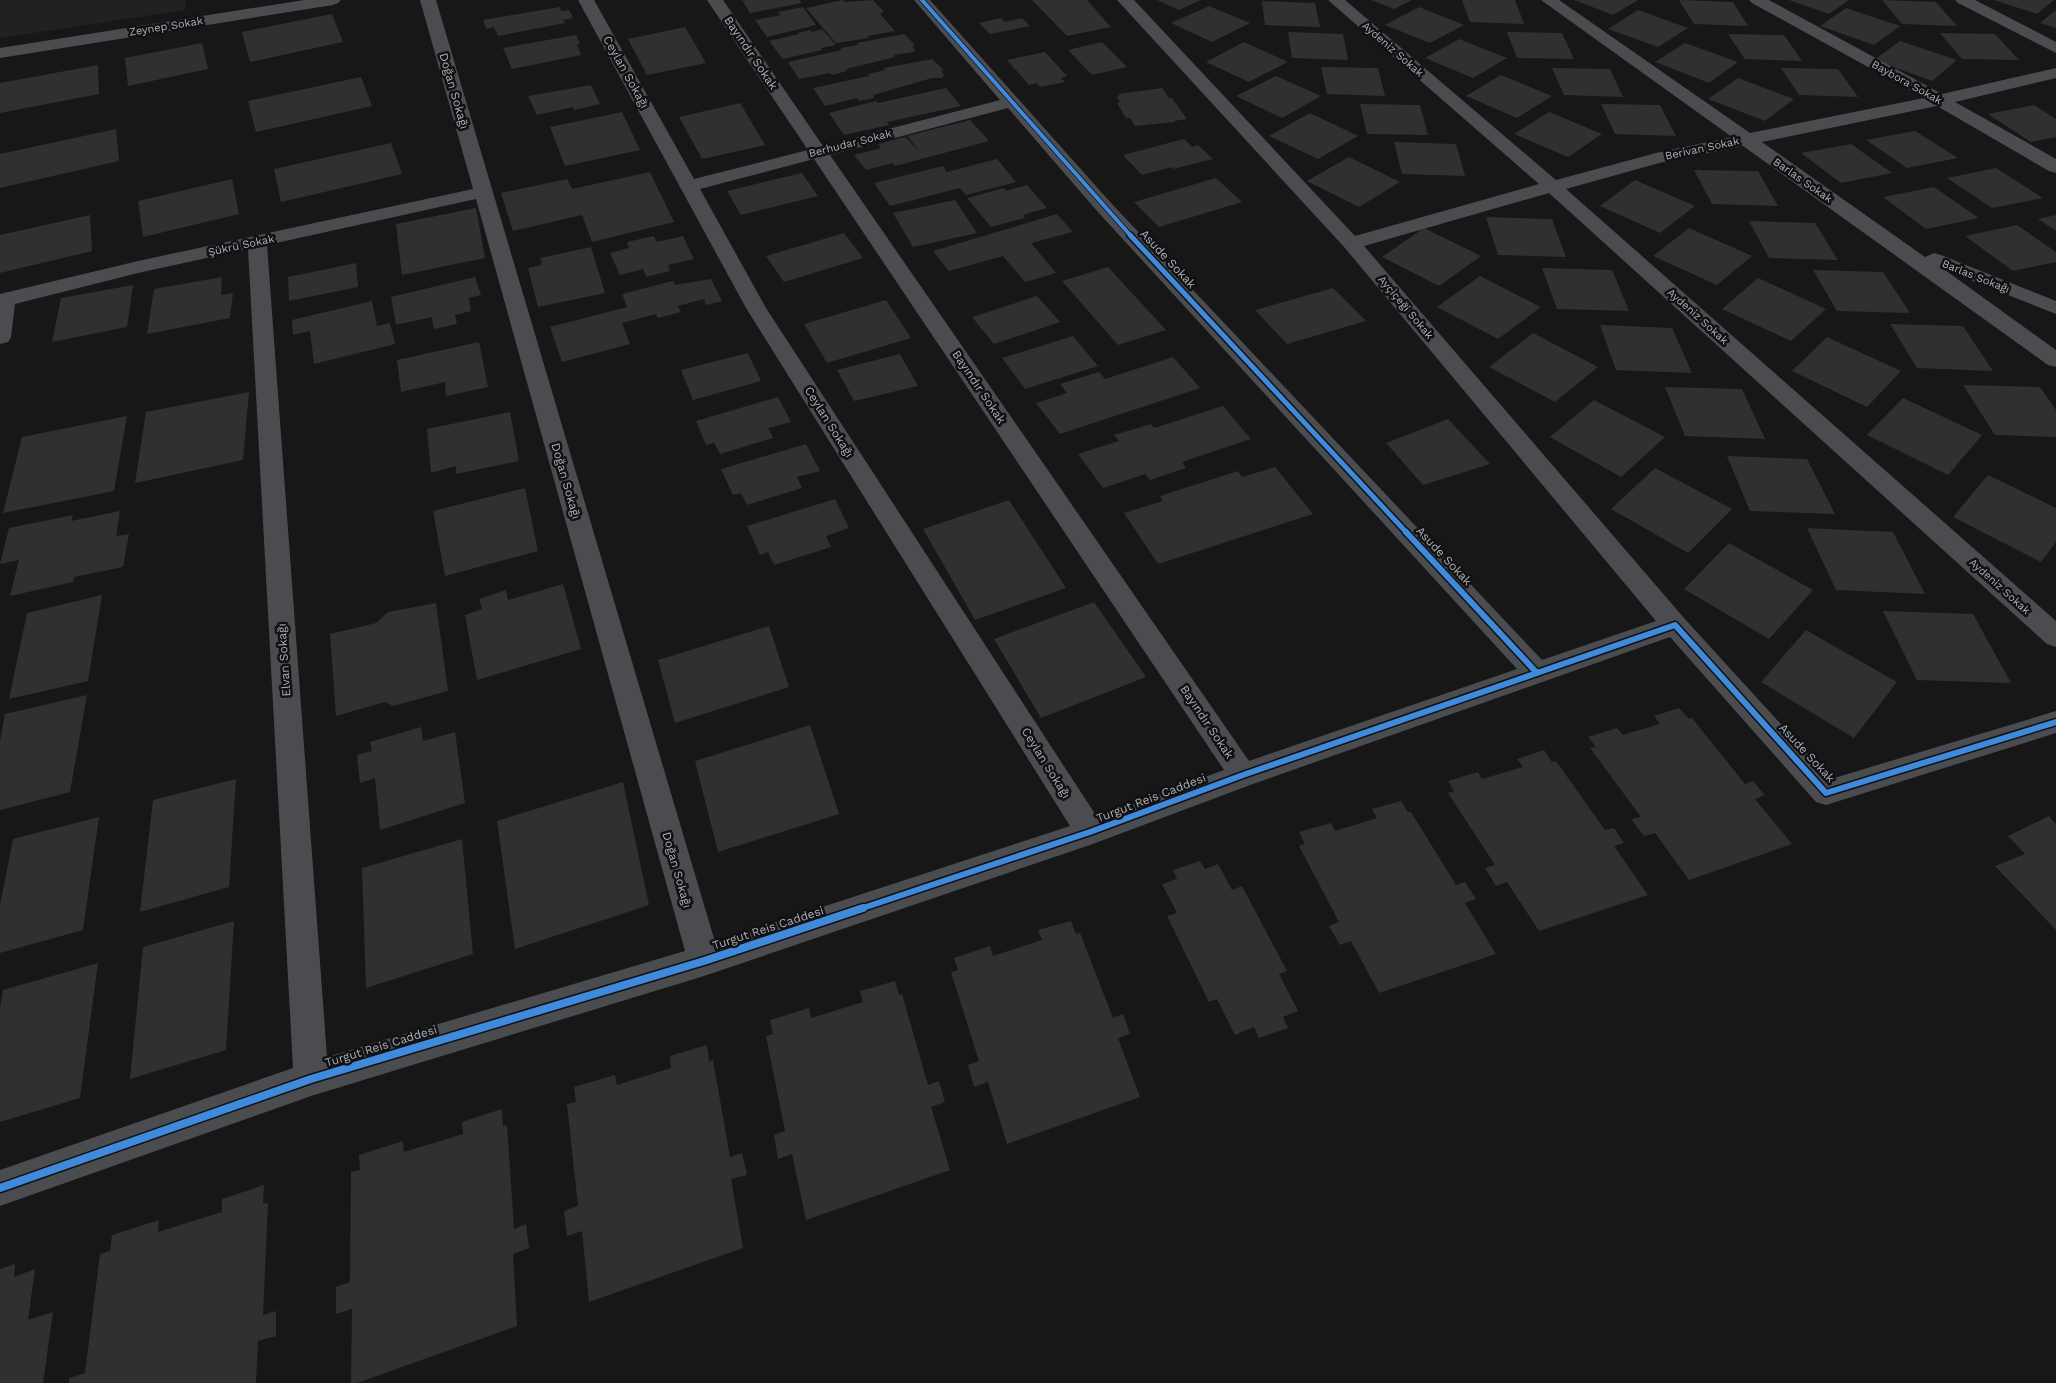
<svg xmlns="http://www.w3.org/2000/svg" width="2056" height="1383" viewBox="0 0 2056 1383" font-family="'Work Sans',sans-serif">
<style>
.built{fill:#212123}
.building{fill:#303031}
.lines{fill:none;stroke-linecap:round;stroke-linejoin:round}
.street{fill:#4b4c4f;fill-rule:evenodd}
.cycleway-far3-casing{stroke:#111113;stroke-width:5.5}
.cycleway-far2-casing{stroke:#111113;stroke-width:8}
.cycleway-far1-casing{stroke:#111113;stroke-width:9}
.cycleway-casing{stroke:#111113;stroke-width:11}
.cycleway-far3{stroke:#408adc;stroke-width:4}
.cycleway-far2{stroke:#408adc;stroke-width:5}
.cycleway-far1{stroke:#408adc;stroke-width:6}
.cycleway{stroke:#408adc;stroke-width:8}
.labels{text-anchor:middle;stroke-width:5;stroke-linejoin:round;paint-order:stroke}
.far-street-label{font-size:11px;fill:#a9aeb7;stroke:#111113}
.street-label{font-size:12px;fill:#a9aeb7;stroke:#111113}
</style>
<rect width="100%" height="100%" fill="#171717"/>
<polygon class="built" points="0,0 186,0 185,10 0,38"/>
<g class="building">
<polygon points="742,0 799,0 802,3 750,13"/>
<polygon points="843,0 845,2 873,0 884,12 880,14 895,31 868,36 869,38 836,43 806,8"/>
<polygon points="1032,0 1087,0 1111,27 1067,36"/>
<polygon points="1157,0 1201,0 1179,10"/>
<polygon points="1371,0 1412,0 1394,9"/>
<polygon points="1462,0 1515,0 1524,24 1470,22"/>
<polygon points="1574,0 1638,0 1613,15"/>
<polygon points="1679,0 1733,2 1748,26 1694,24"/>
<polygon points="1789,0 1849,0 1829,14"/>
<polygon points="1882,0 1936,2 1957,26 1902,24"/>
<polygon points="1994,0 2054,0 2037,14"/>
<polygon points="1262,1 1315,3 1320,27 1265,25"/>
<polygon points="1209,6 1250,23 1212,42 1171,23"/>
<polygon points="560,7 561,11 569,10 573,18 563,20 565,23 498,36 494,27 486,29 483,20"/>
<polygon points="803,7 816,25 767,37 755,20 781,15 778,12"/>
<polygon points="1419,7 1464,25 1430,43 1385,25"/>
<polygon points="1846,8 1900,26 1874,45 1820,26"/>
<polygon points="1638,10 1688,28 1658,47 1608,29"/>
<polygon points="2056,10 2056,28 2040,23"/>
<polygon points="332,14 343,42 250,62 242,32"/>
<polygon points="1001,18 1005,22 1022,18 1030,26 990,34 979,23"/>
<polygon points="685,27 706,63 647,75 628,39"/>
<polygon points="822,29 836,45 821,48 822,50 783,59 769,41 799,34 797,33 810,30 812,32"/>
<polygon points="1288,32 1343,34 1348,60 1292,58"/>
<polygon points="1507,32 1562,33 1574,59 1517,58"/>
<polygon points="1940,33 1995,34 2019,60 1962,59"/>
<polygon points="904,34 915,45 912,46 915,50 914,52 894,55 895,57 846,69 847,71 832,75 830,73 799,79 788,62 842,50 841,48 858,45 857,43"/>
<polygon points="1728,34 1784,35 1802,61 1745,59"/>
<polygon points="576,35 580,44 577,44 581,55 512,69 503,48"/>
<polygon points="1459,39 1507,58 1473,78 1425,58"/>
<polygon points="1900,41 1957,60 1932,81 1874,60"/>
<polygon points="1102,42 1127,67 1092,75 1068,50"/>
<polygon points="1244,42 1288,62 1249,82 1206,62"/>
<polygon points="202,43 208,69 128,86 125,58"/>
<polygon points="1685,43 1738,62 1709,83 1655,62"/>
<polygon points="1045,52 1067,76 1061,78 1065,82 1040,87 1037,83 1029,85 1007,60"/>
<polygon points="932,59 944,70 941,71 944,75 942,78 932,78 873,95 874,98 859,101 857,98 825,106 813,88 869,76 868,74 885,70 884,68"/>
<polygon points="98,65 99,94 0,113 0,83"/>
<polygon points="1321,67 1378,68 1385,96 1327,94"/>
<polygon points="1552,68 1610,69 1623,97 1564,95"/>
<polygon points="1781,68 1838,69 1858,97 1799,95"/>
<polygon points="1501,75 1552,96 1517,118 1466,96"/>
<polygon points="1276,76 1321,96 1282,118 1236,96"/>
<polygon points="361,77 372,106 256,132 248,101"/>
<polygon points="1738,78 1794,99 1765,121 1708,99"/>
<polygon points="591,85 600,104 574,110 573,107 537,115 528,96"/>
<polygon points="946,88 961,106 887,122 889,125 844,135 829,113 876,101 878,103"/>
<polygon points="1162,88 1169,98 1172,98 1187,119 1174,121 1175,122 1135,126 1130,118 1126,118 1117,103 1120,102 1117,96 1120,95 1119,94"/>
<polygon points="740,103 765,145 702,159 679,117"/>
<polygon points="1360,104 1420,105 1428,135 1367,134"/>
<polygon points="1601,104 1660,105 1676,136 1615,134"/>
<polygon points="2034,105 2056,119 2056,137 2031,142 1988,114"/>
<polygon points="622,112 640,150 565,166 550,127"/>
<polygon points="1549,112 1602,134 1568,157 1514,134"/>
<polygon points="1310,113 1358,136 1318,159 1269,136"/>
<polygon points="970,120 989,141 895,166 893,163 866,170 854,155 881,148 878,144 905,137 921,153 907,136"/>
<polygon points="116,129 119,161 0,188 0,154"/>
<polygon points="1915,131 1958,158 1907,168 1866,140"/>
<polygon points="1184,139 1192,147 1198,145 1213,159 1173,169 1172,167 1142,175 1123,155"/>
<polygon points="1394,142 1456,144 1465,176 1402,174"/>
<polygon points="391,143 402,174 281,202 274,169"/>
<polygon points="1851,144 1892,173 1841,183 1801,153"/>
<polygon points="1349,157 1400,182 1359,207 1307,181"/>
<polygon points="997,159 1016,182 966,195 960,188 890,206 874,183 943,166 947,172"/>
<polygon points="1996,168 2043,198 1992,208 1947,178"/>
<polygon points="1694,170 1758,171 1778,206 1712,204"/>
<polygon points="650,172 674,222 592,242 582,215 513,231 501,193 567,179 572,189"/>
<polygon points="802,173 818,196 741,215 727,191"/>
<polygon points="1216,178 1242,202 1159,227 1134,202"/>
<polygon points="232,179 239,214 143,237 138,201"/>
<polygon points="1635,180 1695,206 1660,233 1600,206"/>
<polygon points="1027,185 1047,208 1023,215 1025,218 991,227 967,198 1004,188 1006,191"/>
<polygon points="1934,187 1979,218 1926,229 1883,197"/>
<polygon points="955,200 977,233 913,247 893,213"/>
<polygon points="476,208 485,258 402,275 396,224"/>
<polygon points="1057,214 1073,232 1031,243 1056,273 1025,282 1003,256 949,271 933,251"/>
<polygon points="90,215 92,251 0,273 0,235"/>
<polygon points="2056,215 2056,231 2038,219"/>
<polygon points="1486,217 1552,219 1566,257 1498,255"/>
<polygon points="1749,221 1815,223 1838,260 1769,258"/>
<polygon points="2017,225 2056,252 2056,262 2013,271 1965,236"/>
<polygon points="1424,228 1481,256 1439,286 1382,257"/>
<polygon points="1689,228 1752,256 1717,285 1653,256"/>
<polygon points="844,233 863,258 784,282 766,256"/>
<polygon points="654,236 657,242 683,236 694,259 668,265 670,271 646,277 643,269 620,275 610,253 629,248 627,242"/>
<polygon points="591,247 605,293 538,307 528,268 542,265 540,258"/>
<polygon points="356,263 358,287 289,301 288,277"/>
<polygon points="1108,267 1166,330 1118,345 1062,281"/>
<polygon points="1542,268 1612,270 1629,311 1557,309"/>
<polygon points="1813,270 1883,272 1910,313 1837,311"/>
<polygon points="1480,276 1541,307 1498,339 1437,307"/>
<polygon points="222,277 221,295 233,293 230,318 147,334 154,289"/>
<polygon points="475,277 481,295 469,298 471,311 455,315 457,324 434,329 432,317 396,325 391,297"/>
<polygon points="1758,278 1826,309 1791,341 1722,309"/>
<polygon points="711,279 722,301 706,305 704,299 678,306 681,312 658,318 656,314 622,323 630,344 562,362 550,327 627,307 622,294 673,281 675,285"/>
<polygon points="133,285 127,327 52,342 61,298"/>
<polygon points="1333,288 1366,321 1287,344 1255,310"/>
<polygon points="1037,296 1060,322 994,344 972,317"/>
<polygon points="886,300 911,338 827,363 804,324"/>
<polygon points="372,301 377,326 390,323 395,344 314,364 310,331 293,335 292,320"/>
<polygon points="1890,324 1963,326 1993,371 1917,368"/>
<polygon points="1600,325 1672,328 1692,373 1616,370"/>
<polygon points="1533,333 1598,367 1555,402 1489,367"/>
<polygon points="1073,336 1098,366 1025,389 1002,358"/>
<polygon points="1827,337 1901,371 1867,407 1792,371"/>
<polygon points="479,342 488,387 446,396 445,382 401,392 397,360"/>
<polygon points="748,353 761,381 693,400 681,370"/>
<polygon points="900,354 918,386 854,401 837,370"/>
<polygon points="1173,357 1200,388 1060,434 1036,403 1067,393 1060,384 1099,372 1105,379"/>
<polygon points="1963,385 2040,387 2056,410 2056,437 1995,435"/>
<polygon points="1665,387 1742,389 1765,439 1685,436"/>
<polygon points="249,392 243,460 135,483 146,412"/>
<polygon points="778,397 791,422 768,428 773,438 720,454 714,443 706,445 696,421"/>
<polygon points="1903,398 1982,435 1948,475 1867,435"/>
<polygon points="1594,400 1665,437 1621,477 1550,437"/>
<polygon points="1223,406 1251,439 1182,462 1186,468 1150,480 1145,474 1103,488 1078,454 1119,441 1114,435 1151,424 1154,428"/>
<polygon points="510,412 519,461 456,474 456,466 431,473 427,429"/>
<polygon points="127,416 114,491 3,513 22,437"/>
<polygon points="1448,419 1490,464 1423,485 1386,443"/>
<polygon points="806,444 820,471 797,477 802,488 747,505 741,493 733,495 721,469"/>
<polygon points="1727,456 1807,459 1835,514 1750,511"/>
<polygon points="1275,467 1313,514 1158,564 1124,513 1163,501 1160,496 1238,471 1242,477"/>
<polygon points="1655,468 1732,509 1688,553 1611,509"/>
<polygon points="1988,475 2056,508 2056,542 2041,562 1953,517"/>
<polygon points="525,488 538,551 445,576 433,511"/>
<polygon points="835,499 849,528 826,536 831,547 774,565 768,552 760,555 747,526"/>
<polygon points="1009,500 1066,588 975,620 923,529"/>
<polygon points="120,511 116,536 129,534 123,567 74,577 73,582 10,596 19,560 0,564 9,528 73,515 71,521"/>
<polygon points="1807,528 1893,532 1925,594 1836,590"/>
<polygon points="1729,543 1813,590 1769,639 1684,589"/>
<polygon points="563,584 581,649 477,680 465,615 482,609 479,599 506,590 508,600"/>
<polygon points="102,595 88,681 9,699 27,613"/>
<polygon points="1094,602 1146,677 1041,718 994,639"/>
<polygon points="436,603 448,691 393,706 385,702 336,716 330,634 376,623 388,612"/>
<polygon points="1883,611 1973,614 2011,683 1917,680"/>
<polygon points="769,626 789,687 675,723 658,660"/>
<polygon points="1806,630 1897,682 1854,738 1761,682"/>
<polygon points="87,695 70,792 0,810 0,741 5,714"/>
<polygon points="1679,708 1689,719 1692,718 1745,784 1753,781 1765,795 1755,799 1792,844 1689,880 1655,833 1644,836 1631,819 1641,817 1590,748 1596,747 1588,737 1617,728 1623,735 1660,724 1654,716"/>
<polygon points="810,725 839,814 718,852 695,761"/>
<polygon points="421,727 423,741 455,732 465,803 380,830 375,778 360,783 357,755 372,751 370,742"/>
<polygon points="1544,750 1552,762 1556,761 1605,830 1614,828 1624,843 1614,846 1648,895 1539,931 1507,882 1496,886 1485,868 1495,865 1448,793 1454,791 1448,781 1478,772 1482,779 1523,767 1517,759"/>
<polygon points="236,779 229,887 140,912 153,800"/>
<polygon points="623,782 649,905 515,949 497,821"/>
<polygon points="1401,801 1408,812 1411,812 1456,885 1465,882 1476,899 1465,903 1496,954 1379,993 1351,941 1340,945 1329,926 1339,922 1299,846 1305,844 1299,832 1331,823 1335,831 1377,818 1372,809"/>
<polygon points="2049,816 2056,824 2056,930 1995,866 2025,854 2008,836"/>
<polygon points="99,817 83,930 0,953 0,905 13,839"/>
<polygon points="462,839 473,954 366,988 362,868"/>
<polygon points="1200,861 1205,869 1218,864 1232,890 1242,886 1287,971 1279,974 1298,1011 1283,1017 1288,1028 1259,1038 1254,1027 1235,1035 1217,999 1209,1002 1167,916 1177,913 1162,884 1177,879 1173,870"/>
<polygon points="234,921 226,1050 130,1079 143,947"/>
<polygon points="1071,921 1076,934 1080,933 1113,1018 1123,1014 1130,1034 1118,1038 1140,1097 1007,1144 988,1082 974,1087 968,1065 979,1061 951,972 958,970 954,958 990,946 993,956 1042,940 1038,930"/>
<polygon points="98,963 80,1098 0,1122 0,1008 3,990"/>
<polygon points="895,981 899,995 902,994 928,1085 939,1081 945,1102 931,1107 950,1170 806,1220 792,1154 778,1159 774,1135 785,1131 766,1036 773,1034 770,1020 809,1008 811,1018 863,1002 860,991"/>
<polygon points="707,1045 709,1061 713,1060 730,1157 742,1153 747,1175 731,1179 743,1248 589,1302 582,1231 567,1236 564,1211 578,1206 567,1104 576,1102 574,1087 615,1075 617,1085 671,1068 670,1056"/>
<polygon points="502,1109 503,1126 507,1125 514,1229 526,1224 529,1248 513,1254 517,1326 357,1383 351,1383 352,1309 336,1314 336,1287 350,1282 351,1172 360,1170 359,1155 403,1141 404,1152 463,1134 462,1122"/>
<polygon points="264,1185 263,1204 268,1203 263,1315 276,1311 276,1336 258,1341 256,1383 69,1383 69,1378 85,1373 100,1254 110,1251 112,1235 159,1220 158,1232 222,1212 222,1199"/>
<polygon points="15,1264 14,1277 35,1269 28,1320 53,1312 43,1383 0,1383 0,1269"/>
</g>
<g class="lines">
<g class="street">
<polygon points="304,0 341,0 338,3 333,5 0,58 0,48"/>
<path d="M420,0h16l279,942 355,-116 -324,-518 -168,-308h16l100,179 114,-29 -101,-150h16l100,146 177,-46 -86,-100h16l181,203 431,457 114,-39 -311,-373 -228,-248h17l221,236 184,-52 -211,-184h17l211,180 100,-27 76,-16 -191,-137h18l191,133 174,-35 -172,-95 -3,-3h20l173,94 114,-26v10l-101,24 101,57v14l-7,-2 -112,-65 -175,36 163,115 9,-4 7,2 115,46v13l-111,-44 111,80v17l-8,-2 -305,-219 -84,17 -93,26 490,432v26l-9,-3 -498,-451 -185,53 320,372 147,161 225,-68v22l-230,72 -10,-3 -146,-165 -417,147 -163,61 -386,131 -393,120 -311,110v-36l293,-102 -45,-819 -110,24 -123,31 -4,33 -3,5 -8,2v-50l138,-33 335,-72zM1008,108l89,103 420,458 -268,92 -419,-606zM814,159l410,611 -127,47 -331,-509 -66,-119zM476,199l209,752 -358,106 -60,-812z"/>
<polygon points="1955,0 1975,0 2056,42 2056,53 1958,3"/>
</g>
<defs>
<polyline id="cycleway-far3" points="922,0 1131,236"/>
<polyline id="cycleway-far2" points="1130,235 1407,533"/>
<g id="cycleway-far1">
<polyline points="1406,532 1537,673 1675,625 1826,793 2056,722"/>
<polyline points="860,909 1090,832 1243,775 1537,673"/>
</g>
<polyline id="cycleway" points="0,1188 311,1079 704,961 863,908"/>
</defs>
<use href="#cycleway-far3" class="cycleway-far3-casing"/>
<use href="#cycleway-far2" class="cycleway-far2-casing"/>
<use href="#cycleway-far1" class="cycleway-far1-casing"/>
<use href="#cycleway" class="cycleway-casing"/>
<use href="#cycleway-far3" class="cycleway-far3"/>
<use href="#cycleway-far2" class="cycleway-far2"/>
<use href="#cycleway-far1" class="cycleway-far1"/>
<use href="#cycleway" class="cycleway"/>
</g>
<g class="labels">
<g class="far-street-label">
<text transform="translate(166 26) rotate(-9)" y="4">Zeynep Sokak</text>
<text transform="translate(1393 49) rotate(41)" y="4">Aydeniz Sokak</text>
<text transform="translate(1907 82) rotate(29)" y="4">Baybora Sokak</text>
<text transform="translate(850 143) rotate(-14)" y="4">Berhudar Sokak</text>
<text transform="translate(1702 148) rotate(-12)" y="4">Berivan Sokak</text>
<text transform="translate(1803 180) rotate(35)" y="4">Barlas Sokak</text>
<text transform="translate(241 245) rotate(-12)" y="4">Şükrü Sokak</text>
<text transform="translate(1976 276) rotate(22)" y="4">Barlas Sokağı</text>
<text transform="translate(1406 307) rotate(50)" y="4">Ayçiçeği Sokak</text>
<text transform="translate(1698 316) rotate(42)" y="4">Aydeniz Sokak</text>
<text transform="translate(2000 586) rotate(42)" y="4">Aydeniz Sokak</text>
</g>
<g class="street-label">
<text transform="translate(751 53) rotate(56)" y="4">Bayındır Sokak</text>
<text transform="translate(626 72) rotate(61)" y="4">Ceylan Sokağı</text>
<text transform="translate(454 91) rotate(74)" y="4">Doğan Sokağı</text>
<text transform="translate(1168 259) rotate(47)" y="4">Asude Sokak</text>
<text transform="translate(979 387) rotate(56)" y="4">Bayındır Sokak</text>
<text transform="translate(829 422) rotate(58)" y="4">Ceylan Sokağı</text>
<text transform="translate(566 481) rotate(74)" y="4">Doğan Sokağı</text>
<text transform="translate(1444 556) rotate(47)" y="4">Asude Sokak</text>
<text transform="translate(284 660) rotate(-94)" y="4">Elvan Sokağı</text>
<text transform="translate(1207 722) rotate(56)" y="4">Bayındır Sokak</text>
<text transform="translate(1807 753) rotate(47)" y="4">Asude Sokak</text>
<text transform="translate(1046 763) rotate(58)" y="4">Ceylan Sokağı</text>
<text transform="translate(1151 798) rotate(-21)" y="4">Turgut Reis Caddesi</text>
<text transform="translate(677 870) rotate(74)" y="4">Doğan Sokağı</text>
<text transform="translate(768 928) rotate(-18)" y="4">Turgut Reis Caddesi</text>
<text transform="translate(381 1046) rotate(-17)" y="4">Turgut Reis Caddesi</text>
</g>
</g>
</svg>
